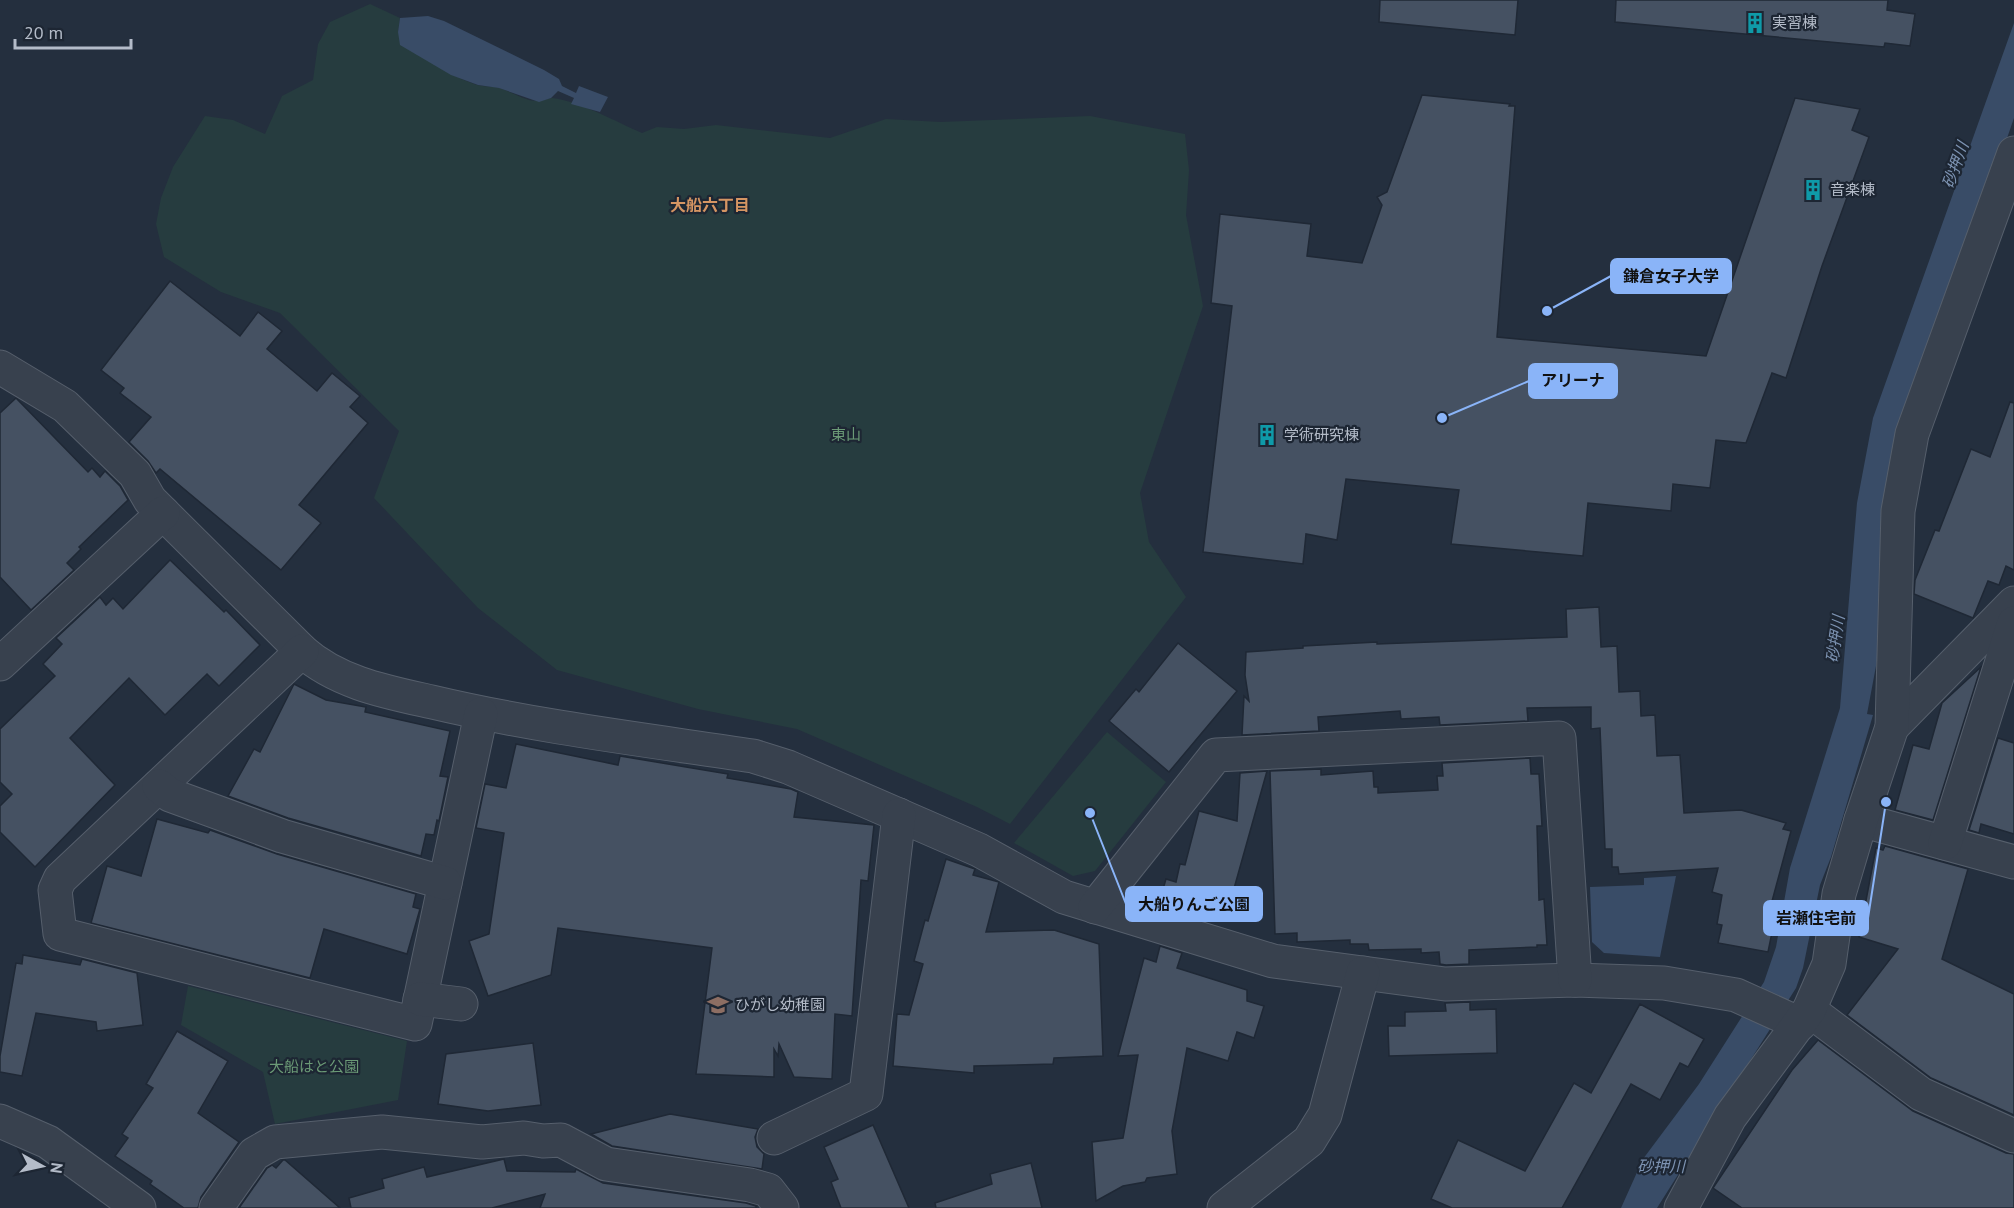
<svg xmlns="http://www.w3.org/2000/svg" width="2014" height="1208" viewBox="0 0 2014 1208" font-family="'PT Sans','Noto Sans JP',sans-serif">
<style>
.green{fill:#263c3f}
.water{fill:#394c67}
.building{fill:#455162;stroke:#1f2835;stroke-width:1.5}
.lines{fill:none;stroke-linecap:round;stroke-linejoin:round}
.minor-casing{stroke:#565f6c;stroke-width:35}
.minor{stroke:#38414e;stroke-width:33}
.labels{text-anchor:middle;stroke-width:4.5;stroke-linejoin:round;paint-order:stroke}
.poi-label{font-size:15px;fill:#b4bcc9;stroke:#1d2633;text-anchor:start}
.park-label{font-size:15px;fill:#6b9a76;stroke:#1d2633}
.water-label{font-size:16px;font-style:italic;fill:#7c92b1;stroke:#1d2633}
.neighbourhood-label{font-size:16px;font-weight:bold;fill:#d59563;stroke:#1d2633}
.leader{fill:none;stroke:#8ab4f8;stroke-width:2}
.callout-dot{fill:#8ab4f8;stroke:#1d2633;stroke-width:2}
.callout{fill:#8ab4f8;stroke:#8ab4f8;stroke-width:2}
.callout-label{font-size:16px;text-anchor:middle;font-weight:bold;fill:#111}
</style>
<rect width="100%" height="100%" fill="#242f3e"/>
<g class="green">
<path d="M370,4l30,14 -2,14c25,23 46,42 79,53 7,2 15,1 23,3 12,4 26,14 39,13 4,0 9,-3 13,-3 28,3 64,24 90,35l15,-6 27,2 32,-4 114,13 56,-19 54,3 150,-6 95,18 4,36 -3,45 17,91 -63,187 9,49 37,55 -176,227 -33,-17 -180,-78 -99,-20 -141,-39 -79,-62 -104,-110 25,-67 -119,-118 -59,-21 -57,-35 -8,-33 5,-26 12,-31 32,-51 28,4 32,14 17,-38 31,-16 5,-36 12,-22z"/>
<polygon points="1107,732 1166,782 1095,871 1073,876 1014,843"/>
<polygon points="188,986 407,1041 398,1100 275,1124 263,1072 181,1025"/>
</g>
<g class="water">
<polygon points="428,16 444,21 544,70 559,79 562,86 576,93 579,86 608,97 600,112 571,104 574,98 558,91 551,98 539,102 499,88 478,85 451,75 400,45 398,32 400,18"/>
<polygon points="2014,23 2014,118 1900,447 1879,650 1867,714 1873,715 1831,857 1820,885 1803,968 1796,988 1657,1208 1621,1208 1643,1159 1699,1084 1764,982 1776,947 1790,868 1840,708 1857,503 1873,418"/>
<polygon points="1676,876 1660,957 1604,953 1592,942 1590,887 1644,885 1644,878"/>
</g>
<g class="building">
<polygon points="1380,0 1518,0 1515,35 1379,22"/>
<polygon points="1616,0 1888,0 1887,10 1915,14 1910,46 1885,43 1884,47 1615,22"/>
<polygon points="1422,95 1510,104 1509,106 1515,106 1497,337 1706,356 1795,98 1860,109 1852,130 1869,137 1822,266 1786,378 1772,373 1746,443 1716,440 1710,488 1673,484 1671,511 1588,503 1583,556 1451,544 1459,490 1346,479 1337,540 1306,534 1303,564 1203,552 1232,306 1211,303 1220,214 1311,224 1307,256 1362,263 1382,205 1377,197 1387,192"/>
<polygon points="170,281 240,336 258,312 282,331 267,349 317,391 332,373 360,396 350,407 368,423 299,505 321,523 281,570 160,469 156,473 148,461 129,442 151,417 120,393 124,388 101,370"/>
<polygon points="16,398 88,472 92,468 100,477 105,471 120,486 128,500 79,547 81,549 67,563 74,570 31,610 0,577 0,413"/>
<polygon points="2010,402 2014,403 2014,570 2006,566 1999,585 1988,581 1973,618 1914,594 1915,580 1935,530 1939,531 1971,449 1990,457"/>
<polygon points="170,560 224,612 226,610 260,645 219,686 207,674 165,715 129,678 70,738 115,785 35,867 0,832 0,806 12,794 0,782 0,729 55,676 43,664 62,644 56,638 100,597 106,605 113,598 123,609"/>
<polygon points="1599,607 1601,647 1617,646 1619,692 1640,691 1641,716 1655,715 1657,756 1680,755 1684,813 1741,810 1786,823 1783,829 1791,831 1768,916 1775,918 1768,952 1718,943 1722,925 1717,924 1722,895 1712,892 1718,868 1619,874 1618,867 1612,867 1612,849 1605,849 1600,728 1591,729 1591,707 1527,708 1528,721 1440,725 1439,717 1401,719 1400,711 1318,717 1319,731 1242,735 1244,696 1249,701 1245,675 1246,652 1303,648 1303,646 1377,642 1377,644 1567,637 1566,609"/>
<polygon points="1178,643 1237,691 1169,772 1109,721 1136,689 1139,692"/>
<polygon points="1981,667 1933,820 1895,810 1913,745 1929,749 1942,703"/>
<polygon points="294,684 326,700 366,707 365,712 450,731 440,776 448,777 439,821 437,820 434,835 426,834 421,856 288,818 228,796 254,749 260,752"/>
<polygon points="1998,738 2014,743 2014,834 1981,824 1979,833 1969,830"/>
<polygon points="516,744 618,765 620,756 728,774 727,778 791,789 798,792 794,817 874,825 868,881 861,880 852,1016 835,1014 832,1079 794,1077 779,1044 778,1056 774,1049 774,1077 696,1074 712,948 558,928 551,975 488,996 469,941 489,934 504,833 476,828 485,784 506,788"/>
<polygon points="1530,758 1531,774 1539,774 1542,826 1537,826 1539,900 1544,899 1547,945 1537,945 1537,947 1469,950 1469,964 1446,965 1440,964 1439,952 1421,953 1421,949 1369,950 1368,944 1350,944 1350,940 1297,942 1297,933 1275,934 1270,771 1321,769 1321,775 1373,771 1374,787 1378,787 1378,793 1438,790 1437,776 1443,776 1442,763"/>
<polygon points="1267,771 1226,917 1222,916 1221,919 1196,912 1195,917 1158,906 1166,879 1176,882 1180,864 1185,865 1199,811 1237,821 1240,773"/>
<polygon points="157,819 208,833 210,830 277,854 416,894 413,907 420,909 407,954 324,929 310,978 91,923 107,866 141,876"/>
<polygon points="1885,846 1968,869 1942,959 2014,994 2014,1115 1931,1078 1847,1015 1898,949 1859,937 1876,848 1883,850"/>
<polygon points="946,859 975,869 973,875 999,882 986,932 1054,930 1099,944 1103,1056 1054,1058 1053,1064 974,1066 974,1073 893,1066 897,1014 909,1015 923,964 914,961 925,920 928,921"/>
<polygon points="1160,946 1182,953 1177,968 1247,990 1247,1001 1264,1006 1254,1038 1237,1032 1228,1061 1187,1048 1172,1131 1177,1174 1147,1178 1145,1182 1123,1186 1096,1201 1092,1142 1123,1138 1138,1055 1118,1056 1144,958 1156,962"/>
<polygon points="23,955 80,965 82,959 137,973 143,1025 97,1031 96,1022 36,1013 22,1076 0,1072 0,1056 16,963 22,964"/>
<polygon points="1470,1002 1470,1010 1496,1009 1497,1053 1389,1056 1388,1026 1405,1026 1405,1012 1446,1011 1445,1003"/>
<polygon points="1640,1004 1704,1039 1688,1067 1680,1063 1660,1100 1631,1084 1562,1208 1452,1208 1431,1199 1458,1140 1525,1171 1574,1083 1591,1093"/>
<polygon points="177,1031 228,1061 198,1113 239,1142 201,1197 198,1208 184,1208 150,1184 152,1181 115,1156 128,1138 122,1134 153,1088 146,1084"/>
<polygon points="1818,1040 1913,1111 2006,1153 2014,1154 2014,1208 1742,1208 1713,1188 1792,1070"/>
<polygon points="533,1043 541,1105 488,1111 438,1104 446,1054"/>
<polygon points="670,1114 758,1129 755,1137 757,1147 764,1154 762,1169 612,1146 591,1134"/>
<polygon points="873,1125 909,1208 841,1208 831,1182 838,1179 824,1147"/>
<polygon points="504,1159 507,1171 575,1172 576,1169 603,1183 746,1203 756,1206 756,1208 540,1208 545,1194 492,1208 351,1208 349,1198 384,1188 382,1179 424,1167 427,1177"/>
<polygon points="283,1160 285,1160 340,1208 239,1208 267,1168 272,1165 276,1168"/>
<polygon points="1031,1163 1042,1208 936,1208 935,1203 992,1184 990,1174"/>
</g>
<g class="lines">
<defs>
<g id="minor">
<path d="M0,367l65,39 70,68 15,26 152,151c36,32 85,41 130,51 106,25 214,38 321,54l35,11 191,83 85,47 209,64 172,23 130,-4 89,3 72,12 64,29"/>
<polyline points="302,651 60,879 55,890 60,934 415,1024 481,714"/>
<polyline points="0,664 163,513"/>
<polyline points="1892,727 2014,603"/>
<polyline points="159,786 170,795 282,836 445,883"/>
<polyline points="1861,820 2014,862"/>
<polyline points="1945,843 2014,623"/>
<polyline points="1095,907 1216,755 1559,738 1575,980"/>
<polyline points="420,999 461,1004"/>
<polyline points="1809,1010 1921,1094 2014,1136"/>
<polyline points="0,1121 48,1142 139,1208"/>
<polyline points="774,1138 866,1094 899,815"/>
<polyline points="216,1208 254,1154 275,1142 382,1132 482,1142 524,1138 543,1141 561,1140 606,1164 750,1185 768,1190 782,1208"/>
<polyline points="1224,1208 1309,1141 1325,1115 1363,973"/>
<polyline points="1681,1208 1730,1117 1809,1010 1829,964 1839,894 1861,820 1892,727 1898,511 1912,434 2014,153"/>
</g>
</defs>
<use href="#minor" class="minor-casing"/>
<use href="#minor" class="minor"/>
</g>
<defs>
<symbol id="building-bare" viewBox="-9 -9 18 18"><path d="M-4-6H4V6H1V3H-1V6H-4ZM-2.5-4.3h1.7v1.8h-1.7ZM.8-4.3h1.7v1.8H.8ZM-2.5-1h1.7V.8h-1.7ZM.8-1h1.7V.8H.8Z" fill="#0f9aa8" stroke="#1d2633" stroke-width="2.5" paint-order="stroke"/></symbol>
<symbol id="school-bare" viewBox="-9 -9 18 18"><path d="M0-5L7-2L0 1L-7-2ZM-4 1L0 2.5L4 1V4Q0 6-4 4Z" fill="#8d6e63" stroke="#1d2633" stroke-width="2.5" paint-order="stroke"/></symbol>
</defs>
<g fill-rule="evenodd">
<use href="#building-bare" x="1740" y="8" width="30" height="30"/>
<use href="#building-bare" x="1798" y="175" width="30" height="30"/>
<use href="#building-bare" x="1252" y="420" width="30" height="30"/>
<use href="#school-bare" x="703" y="990" width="30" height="30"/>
</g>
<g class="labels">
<g class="poi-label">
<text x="1772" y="28">実習棟</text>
<text x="1830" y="195">音楽棟</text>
<text x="1284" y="440">学術研究棟</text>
<text x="735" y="1010">ひがし幼稚園</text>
</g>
<g class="park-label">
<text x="846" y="440">東山</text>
<text x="314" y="1072">大船はと公園</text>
</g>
<g class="water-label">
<text transform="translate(1955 165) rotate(-70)" y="6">砂押川</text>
<text transform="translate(1835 639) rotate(-82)" y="6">砂押川</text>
<text x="1661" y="1172">砂押川</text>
</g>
<g class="neighbourhood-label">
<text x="710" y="211">大船六丁目</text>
</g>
</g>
<path class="leader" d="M1547 311L1611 276M1442 418L1529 381M1090 813L1126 904M1886 802L1868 918"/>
<g class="callout-dot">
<circle cx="1547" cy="311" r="6"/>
<circle cx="1442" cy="418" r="6"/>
<circle cx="1090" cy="813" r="6"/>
<circle cx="1886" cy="802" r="6"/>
</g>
<g class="callout">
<rect x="1611" y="259" width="120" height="34" rx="6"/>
<rect x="1529" y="364" width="88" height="34" rx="6"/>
<rect x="1126" y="887" width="136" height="34" rx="6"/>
<rect x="1764" y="901" width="104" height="34" rx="6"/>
</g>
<g class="callout-label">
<text x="1671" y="282">鎌倉女子大学</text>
<text x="1573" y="386">アリーナ</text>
<text x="1194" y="910">大船りんご公園</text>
<text x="1816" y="924">岩瀬住宅前</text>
</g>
<g transform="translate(42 1166) rotate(98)" stroke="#1d2633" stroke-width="4.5" paint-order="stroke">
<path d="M0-4.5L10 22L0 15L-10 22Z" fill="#b4bcc9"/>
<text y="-9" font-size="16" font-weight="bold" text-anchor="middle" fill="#b4bcc9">N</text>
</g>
<path d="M15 39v9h116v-9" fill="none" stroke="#b4bcc9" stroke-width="3"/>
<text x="24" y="39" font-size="18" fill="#b4bcc9" stroke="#1d2633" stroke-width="4.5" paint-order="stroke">20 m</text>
</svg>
